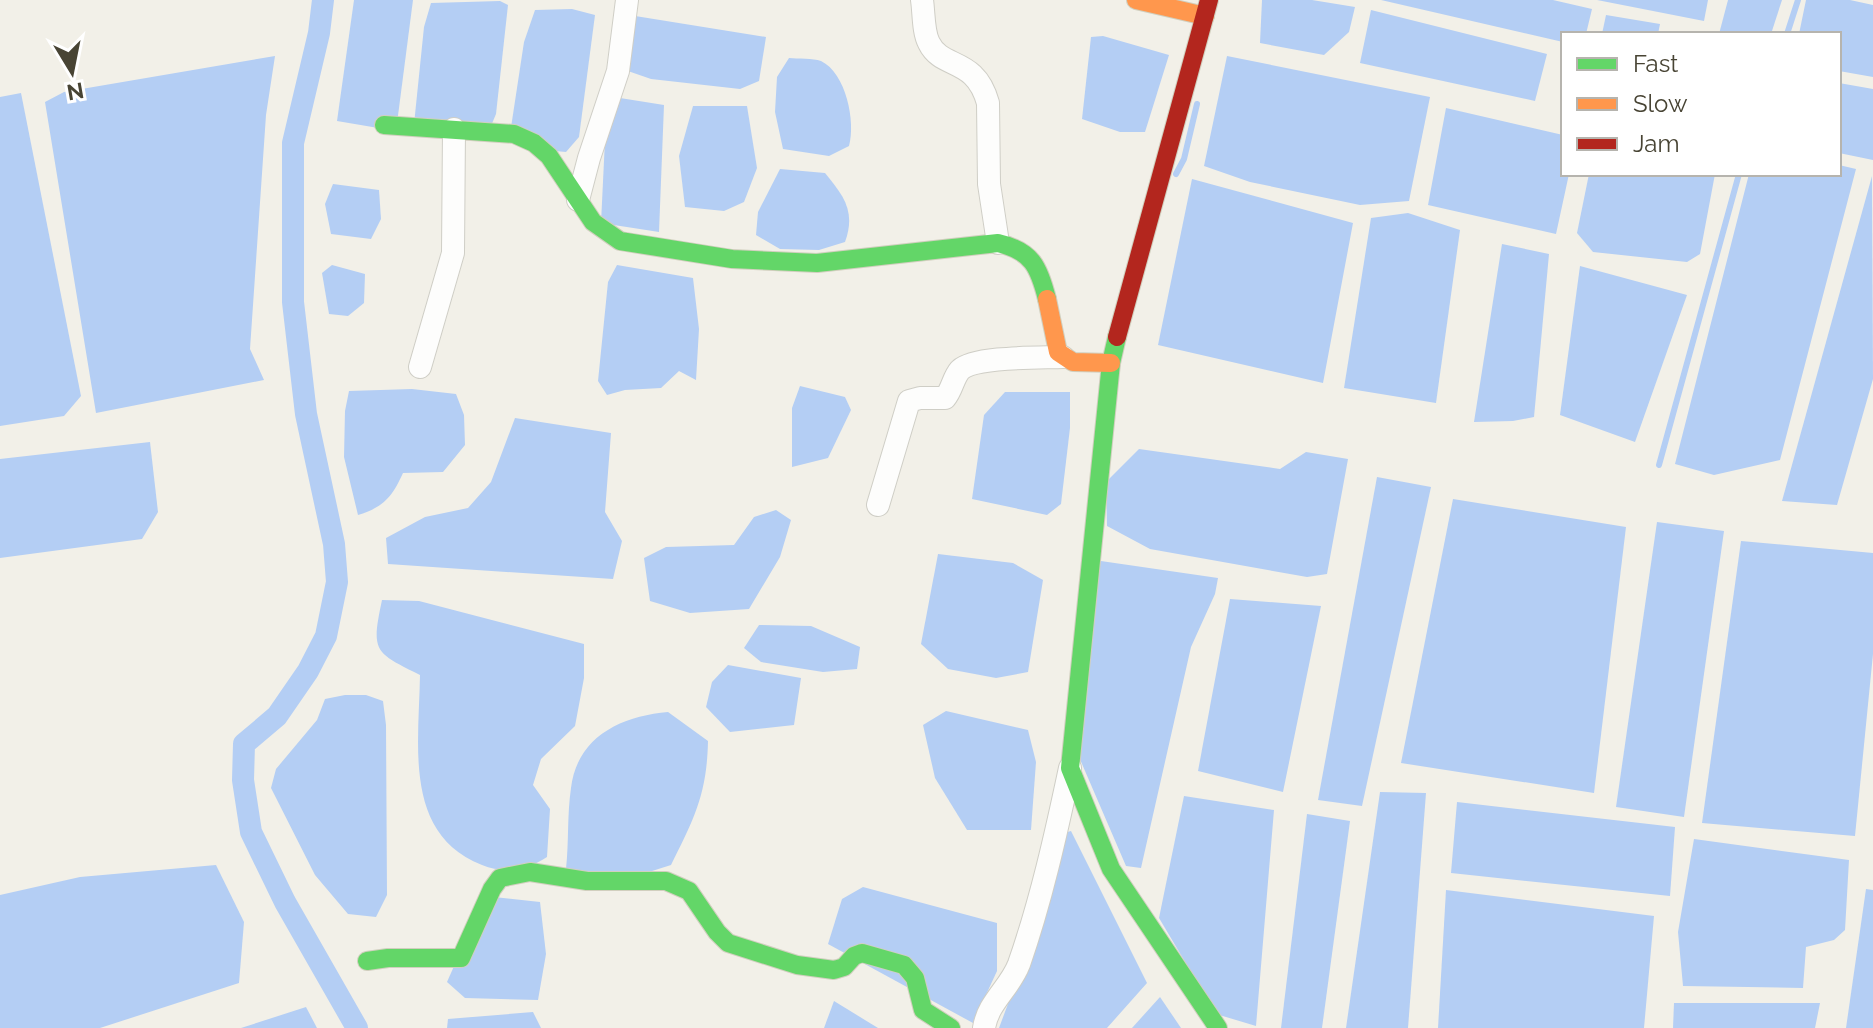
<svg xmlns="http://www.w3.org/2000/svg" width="1873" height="1028" viewBox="0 0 1873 1028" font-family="Raleway,sans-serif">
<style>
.water{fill:#b4cef4}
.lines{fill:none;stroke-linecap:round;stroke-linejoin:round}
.stream{stroke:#b4cef4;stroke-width:6}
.canal{stroke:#b4cef4;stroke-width:22}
.street-casing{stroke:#cfcec6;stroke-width:24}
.fast-casing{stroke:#d1cfbe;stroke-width:20}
.slow-casing{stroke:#d1cfbe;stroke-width:20}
.jam-casing{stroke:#d1cfbe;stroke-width:20}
.street{stroke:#fdfdfc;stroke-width:22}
.fast{stroke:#63d668;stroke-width:18}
.slow{stroke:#ff974d;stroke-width:18}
.jam{stroke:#b3261e;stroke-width:18}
</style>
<rect width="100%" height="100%" fill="#f2f0e8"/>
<g class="water">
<polygon points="354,0 413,0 396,131 337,121"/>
<polygon points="1262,0 1312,0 1355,7 1349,32 1324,55 1260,43"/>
<polygon points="1381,0 1553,0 1592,9 1586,34 1563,34 1563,42"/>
<polygon points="1597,0 1708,0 1704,21"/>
<polygon points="1728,0 1782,0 1771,34 1719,34"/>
<polygon points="1806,0 1850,0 1873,5 1873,77 1839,71 1839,34 1799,34"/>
<polygon points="500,1 508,5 496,114 488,133 413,134 424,27 431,3"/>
<polygon points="572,9 595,15 579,137 566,152 533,149 510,134 524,42 535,10"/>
<polygon points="1371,10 1547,54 1535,101 1360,63"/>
<polygon points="629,15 766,37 759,81 740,89 651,79 625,70"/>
<polygon points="1606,15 1660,24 1658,34 1602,34"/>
<polygon points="1103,36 1169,55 1145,132 1120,132 1082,119 1091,37"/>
<polygon points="275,56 266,115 250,349 264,380 96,413 45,102 64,92"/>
<polygon points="1227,56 1430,97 1409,201 1360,205 1250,182 1204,166"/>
<path d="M789,58c9,1 24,0 32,3 25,12 35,61 28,85l-20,10 -46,-7 -8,-37 2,-35z"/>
<polygon points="1839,83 1873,89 1873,160 1839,153"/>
<polygon points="21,93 81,396 64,416 0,426 0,97"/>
<polygon points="620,98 664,105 659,232 601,223 605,140"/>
<polygon points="693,106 747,106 757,168 744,202 724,211 685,207 679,156"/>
<polygon points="1446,108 1563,135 1563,174 1569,174 1556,234 1428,205"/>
<polygon points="1839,165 1856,169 1780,460 1714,475 1675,464 1749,174 1839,174"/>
<path d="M780,169l45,4c19,23 31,39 20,69l-26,8 -39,-1 -24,-14 2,-23z"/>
<polygon points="1589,174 1715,174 1700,254 1687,262 1593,252 1577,233"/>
<polygon points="1872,176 1873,379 1837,505 1782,501"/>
<polygon points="1192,179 1353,223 1323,383 1158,345"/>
<polygon points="333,184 379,190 381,219 371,239 331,234 325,204"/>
<polygon points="1408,213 1460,230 1436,403 1344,388 1371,218"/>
<polygon points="1502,244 1549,254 1534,417 1513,421 1474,422"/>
<polygon points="332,265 365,274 364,303 348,316 329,314 322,273"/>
<polygon points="617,265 693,278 699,329 696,380 679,371 661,388 625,390 607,395 598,381 608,282"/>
<polygon points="1580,266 1687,295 1635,442 1560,415"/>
<polygon points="800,386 845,397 851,410 828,458 792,467 792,408"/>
<path d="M412,389l44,5 8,21 1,30 -22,27 -40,1c-11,24 -19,34 -45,42l-14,-58 1,-46 4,-20z"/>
<polygon points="1005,392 1070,392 1070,428 1061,504 1047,515 972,499 984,415"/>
<polygon points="515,418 611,433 605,512 622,541 613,579 388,564 386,538 425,517 468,508 491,482"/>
<polygon points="150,442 158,512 142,539 0,558 0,459"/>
<polygon points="1139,449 1280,469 1306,452 1348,459 1327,574 1307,577 1150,549 1107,526 1106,482"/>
<polygon points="1377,477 1431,487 1362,806 1318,800"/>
<polygon points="1453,499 1626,527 1594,793 1401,763"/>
<polygon points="776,510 791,520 780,557 749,609 690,613 650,601 644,558 666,547 734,545 754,517"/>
<polygon points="1657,522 1724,531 1684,817 1616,807"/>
<polygon points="1741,541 1873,553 1873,654 1855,836 1702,823"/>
<polygon points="938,554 1013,563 1043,580 1028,672 996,678 948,669 921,644"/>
<polygon points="1094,560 1218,578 1215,594 1191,647 1141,868 1126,866 1079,757"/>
<polygon points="1230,599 1321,606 1283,792 1198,771"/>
<path d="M382,600l37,1 165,43v34l-9,48 -34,33 -8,26 17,24 -3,48c-19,13 -43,17 -65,8 -79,-31 -63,-120 -62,-190 -46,-23 -49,-23 -38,-75z"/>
<polygon points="759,625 811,626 860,647 857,669 823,672 761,662 744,648"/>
<polygon points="728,665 801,678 794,725 730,732 706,707 712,682"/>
<polygon points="345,695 366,695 383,701 386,725 387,895 376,917 348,914 315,875 271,788 276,769 317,720 325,699"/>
<polygon points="946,711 1028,730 1036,762 1031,830 967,830 935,778 923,725"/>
<path d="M668,712l40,29c-1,53 -14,78 -37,124l-41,13 -64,-9c3,-27 1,-54 5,-81 6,-51 50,-72 97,-76z"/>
<polygon points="1380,792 1426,793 1408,1028 1346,1028"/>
<polygon points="1184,796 1274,810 1256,1026 1216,1014 1159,918"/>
<polygon points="1457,802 1675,827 1670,896 1451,873"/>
<polygon points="1307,814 1350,821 1322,1028 1281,1028"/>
<polygon points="1071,831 1147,983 1107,1028 999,1028 1055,878 1064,833"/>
<polygon points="1694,839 1849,860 1845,930 1834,940 1806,947 1803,988 1683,986 1678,932"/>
<polygon points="216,865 244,922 239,983 100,1028 0,1028 0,895 80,877"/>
<polygon points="863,887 997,923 997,971 973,1023 828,944 842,899"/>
<polygon points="1866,889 1873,890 1873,1028 1846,1028"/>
<polygon points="1446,890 1654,916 1644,1028 1438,1028"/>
<polygon points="485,896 540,902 546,954 538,1000 465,998 447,982"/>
<polygon points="1160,997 1181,1028 1132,1028"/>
<polygon points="834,1001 878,1028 824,1028"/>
<polygon points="1674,1003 1820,1003 1815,1028 1673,1028"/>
<polygon points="306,1007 317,1028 241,1028"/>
<polygon points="533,1012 541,1028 447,1028 448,1019"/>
</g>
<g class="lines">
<g class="stream">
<polyline points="1787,34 1798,0"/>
<polyline points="1176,174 1184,159 1197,104"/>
<polyline points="1659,465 1739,174"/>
</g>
<polyline class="canal" points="323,0 319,33 293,143 293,302 306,414 334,544 337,582 326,636 308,671 277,716 244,744 243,780 251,832 285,902 357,1028"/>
<defs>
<g id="street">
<path d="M922,0c2,13 1,32 7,43 13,27 46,13 59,60l1,81 9,59"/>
<polyline points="578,200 589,158 618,71 627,0"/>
<polyline points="420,367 453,253 454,129"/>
<path d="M878,505l31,-104 11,-3h25c7,-8 8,-20 15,-28 15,-14 81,-12 103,-13"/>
<path d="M984,1028c4,-26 26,-40 35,-64 22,-63 37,-130 51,-196"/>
</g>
<g id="fast">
<path d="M384,125l130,9 20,9 15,13 44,66 27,19 112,18 85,4 181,-20c34,8 41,24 49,56"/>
<polyline points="1117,337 1111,363 1070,768 1111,869 1218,1028"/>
<polyline points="367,961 388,958 461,958 492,889 500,878 530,872 587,881 666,881 689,891 717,932 728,943 797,965 834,970 844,967 854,956 862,953 904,965 915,978 923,1010 951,1028"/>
</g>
<g id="slow">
<polyline points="1136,0 1205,16"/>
<polyline points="1047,299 1058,352 1073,362 1111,363"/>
</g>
<polyline id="jam" points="1117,337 1209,0"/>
</defs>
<use href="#street" class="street-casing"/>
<use href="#fast" class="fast-casing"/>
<use href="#slow" class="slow-casing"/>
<use href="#jam" class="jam-casing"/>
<use href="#street" class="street"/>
<use href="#fast" class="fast"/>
<use href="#slow" class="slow"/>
<use href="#jam" class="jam"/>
</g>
<rect x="1561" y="32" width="280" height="144" fill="#ffffff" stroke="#b6b4ae" stroke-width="2"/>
<rect x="1577" y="58" width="40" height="12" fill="#63d668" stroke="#b6b4ae" stroke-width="2"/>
<text x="1633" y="72" font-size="24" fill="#484434">Fast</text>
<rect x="1577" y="98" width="40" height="12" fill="#ff974d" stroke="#b6b4ae" stroke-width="2"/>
<text x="1633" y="112" font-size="24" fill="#484434">Slow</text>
<rect x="1577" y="138" width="40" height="12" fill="#b3261e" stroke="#b6b4ae" stroke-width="2"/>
<text x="1633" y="152" font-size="24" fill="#484434">Jam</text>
<g transform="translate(72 72) rotate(170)" stroke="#ffffff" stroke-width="6" paint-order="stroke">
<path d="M0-6L14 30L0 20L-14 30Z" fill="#484434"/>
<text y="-12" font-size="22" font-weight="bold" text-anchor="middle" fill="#484434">N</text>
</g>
</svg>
